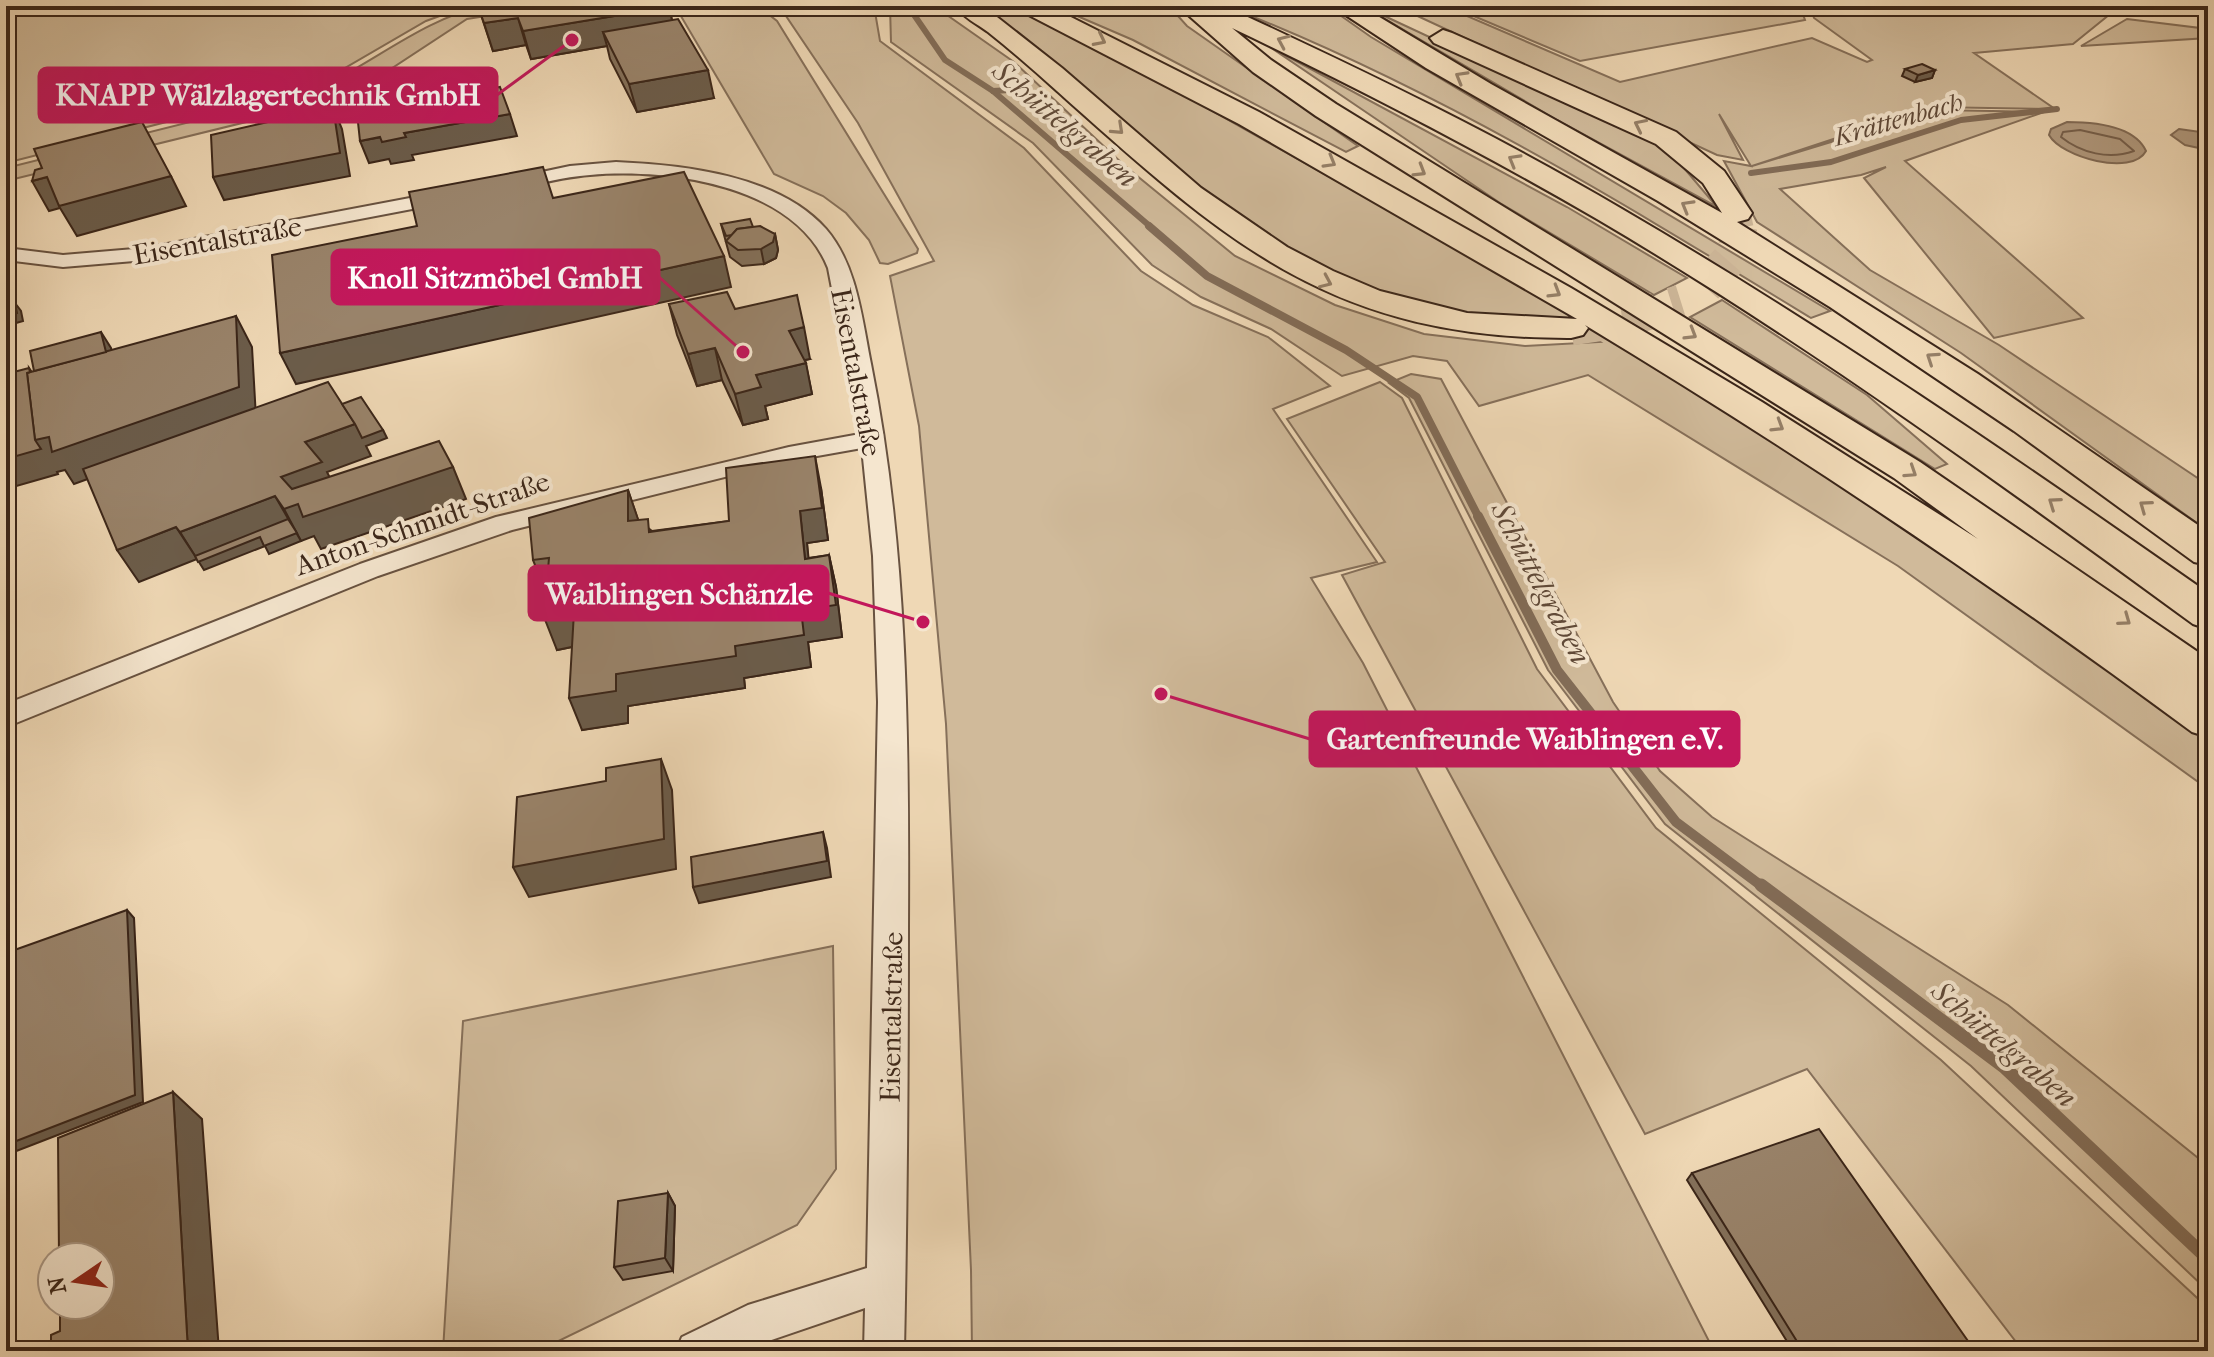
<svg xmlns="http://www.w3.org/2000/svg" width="2214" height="1357" viewBox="0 0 2214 1357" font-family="'IM FELL French Canon',serif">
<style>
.green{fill:#d0ba9a;stroke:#86705a;stroke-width:2}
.water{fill:#b29b80;stroke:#826c57;stroke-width:2}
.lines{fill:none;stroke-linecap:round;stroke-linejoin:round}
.shore{stroke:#76604c;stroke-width:2}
.stream-far3{stroke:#826c57;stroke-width:6}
.stream-far2{stroke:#826c57;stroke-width:8}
.stream-far1{stroke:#826c57;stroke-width:10}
.stream{stroke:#826c57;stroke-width:13}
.trunk-tunnel-far1{stroke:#cbb496;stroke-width:27;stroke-dasharray:27 14;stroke-linecap:butt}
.trunk-tunnel{stroke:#cbb496;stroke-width:35;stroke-dasharray:35 17;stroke-linecap:butt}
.minor-casing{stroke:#685240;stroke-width:4}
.trunk-casing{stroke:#3b2619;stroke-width:4}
.minor{fill:#f5e6cf;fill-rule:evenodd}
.trunk{fill:#efd8b5;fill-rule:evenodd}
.wall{fill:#84715b;stroke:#3b2619;stroke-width:2}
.shaded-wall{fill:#6b5c4a;stroke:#3b2619;stroke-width:2}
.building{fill:#99836a;stroke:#3b2619;stroke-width:2}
.oneway{stroke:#957f67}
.labels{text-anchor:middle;stroke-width:8;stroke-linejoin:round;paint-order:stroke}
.far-water-label{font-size:26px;font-style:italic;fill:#5f4938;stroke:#f5e6cf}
.street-label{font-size:28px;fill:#3b2619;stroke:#f5e6cf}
.water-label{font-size:30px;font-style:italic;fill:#5f4938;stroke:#f5e6cf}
.leader{fill:none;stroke:#c2185b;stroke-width:3}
.callout-dot{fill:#c2185b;stroke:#f5e6cf;stroke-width:3}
.callout{fill:#c2185b;stroke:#c2185b;stroke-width:3}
.callout-label{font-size:30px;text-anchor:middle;font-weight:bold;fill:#fff}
</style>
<rect width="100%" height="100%" fill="#efd8b5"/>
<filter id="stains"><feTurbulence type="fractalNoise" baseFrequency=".0025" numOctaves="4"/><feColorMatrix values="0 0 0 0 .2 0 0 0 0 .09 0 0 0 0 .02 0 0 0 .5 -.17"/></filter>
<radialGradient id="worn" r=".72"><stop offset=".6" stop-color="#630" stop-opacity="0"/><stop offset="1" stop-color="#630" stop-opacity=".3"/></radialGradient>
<g class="green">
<polygon points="6,6 467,6 426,21 319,83 6,163"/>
<path d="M484,6h67l-84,13 -119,78 -342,84v-13l300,-75c62,-24 112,-73 178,-87z"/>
<polygon points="675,6 758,6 777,21 918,249 917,253 888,264 880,263 869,240 846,213 823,196 774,174"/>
<polygon points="796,6 874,6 880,41 1024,148 1141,271 1193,305 1268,337 1330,386 1273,409 1377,562 1311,578 1363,663 1714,1351 972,1351 971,1270 946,724 919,426 890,276 934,261 858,123 782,10"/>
<polygon points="890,6 934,6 1014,62 1125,166 1235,256 1335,305 1424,334 1525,346 1600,342 1564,321 1486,321 1362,290 1258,235 1139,139 1050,58 978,6 1012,6 1115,56 1539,295 1834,477 2178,717 2208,740 2208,789 1898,566 1588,375 1479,406 1447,361 1413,356 1342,376 1271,329 1201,297 1152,265 1033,143 891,42"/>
<polygon points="1054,6 1169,6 1187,26 1358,146 1346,152 1133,40"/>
<path d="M1226,6h101l44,31 459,274 -19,7c-190,-116 -376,-231 -585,-312z"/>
<polygon points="1363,6 1667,148 1717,207 1557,120"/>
<polygon points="1396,6 1444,6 1620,82 1812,38 1867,62 1872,60 1814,18 1810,6 2120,6 2073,44 1974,53 2055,109 1930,107 1752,166 1936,110 2044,112 1905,161 2083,318 1994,338 1864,178 1886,167 1861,175 1780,189 1870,270 1999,345 2208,485 2208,531 1961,353 1757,222 1724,161 1751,166 1719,114 1743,160 1717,155"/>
<polygon points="1450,6 1800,6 1805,20 1580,61"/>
<polygon points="2127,19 2208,29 2208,38 2081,46"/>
<polygon points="1270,47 1567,207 1687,278 1654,295 1500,203"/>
<polygon points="1722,300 1867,395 1947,464 1935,469 1690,317"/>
<polygon points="1411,374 1441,379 1613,702 1660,771 1712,817 2008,1005 2208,1166 2208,1291 1971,1066 1665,824 1548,670 1409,398 1389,383"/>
<polygon points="1380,382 1402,398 1537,669 1656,828 1941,1060 2208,1308 2208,1351 2023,1351 1807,1069 1645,1134 1342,575 1385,562 1287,419"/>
<polygon points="833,946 836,1169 797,1225 538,1351 443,1351 463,1021"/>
</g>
<g class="water">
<path d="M2067,122c25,0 67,3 79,29 -14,26 -85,6 -97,-16l2,-6z"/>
<polygon points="2179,129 2208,133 2208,150 2185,145 2171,135"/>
</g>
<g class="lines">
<path class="shore" d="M2080,130l40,9 14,12c-25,9 -53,2 -73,-14l2,-5z"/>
<g class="stream-far3">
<polyline points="908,6 945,60 993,91 1152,228"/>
<polyline points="993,91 1025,89"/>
<polyline points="1751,173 1831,162 1961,120 2057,109"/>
</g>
<polyline class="stream-far2" points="1149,226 1207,276 1346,350 1417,397 1479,518"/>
<polyline class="stream-far1" points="1478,516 1557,670 1676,822 1763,887"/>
<polyline class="stream" points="1761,885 2004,1067 2208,1259"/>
<polyline class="trunk-tunnel-far1" points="1737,213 1740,228"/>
<g class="trunk-tunnel">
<polyline points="1705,287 1734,254 1740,226"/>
<polyline points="1571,328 1624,320 1681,302"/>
</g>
<defs>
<g id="minor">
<path d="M616,162c68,3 162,13 210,67 31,36 36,90 45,135 37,185 38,375 37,564 0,141 -1,282 -4,423h-40l1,-43 -126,43h-63l6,-14 66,-32 119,-37 11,-566 -5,-146 -11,-108 -73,13 -277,69 -134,46 -372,151v-23l354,-140 136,-47 293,-70 71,-13 -32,-166c-33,-83 -159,-100 -238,-93 -27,2 -53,9 -79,15l-9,-6 2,-4 66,-14z"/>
<polygon points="447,191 457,197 454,201 146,260 63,267 6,260 6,248 63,255 146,248"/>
</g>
<g id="trunk">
<path d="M955,6h28l79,62 139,120 86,59 46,24 47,20 87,22 110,6 -338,-195 -218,-113 -3,-5h31l210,106 312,176 191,114 216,137 -84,-61 -578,-362 -63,-44 -75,-66h27l10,8 11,-5 9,2c131,61 262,124 387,198 202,118 395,250 586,384v36l-15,-5c-194,-142 -389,-283 -596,-405 -119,-69 -241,-132 -365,-191l39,32 65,44 584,358 288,197v78l-16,-5c-196,-145 -398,-281 -607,-407l3,3 -5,7 -12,3c-240,1 -345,-96 -514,-247 -22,-20 -45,-40 -69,-59 -11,-8 -25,-15 -33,-26z"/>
<polygon points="1332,6 1361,6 1491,84 1722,213 1703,183 1656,144 1434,43 1430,38 1443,30 1452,33 1676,132 1724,171 1752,213 1748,219 1737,222 1978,374 2208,532 2208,565 2194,562 2014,431 1830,307 1658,201 1426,68"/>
</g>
</defs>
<use href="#minor" class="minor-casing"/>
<use href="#trunk" class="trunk-casing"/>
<use href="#minor" class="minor"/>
<use href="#trunk" class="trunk"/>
</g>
<g class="wall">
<polygon points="478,6 669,7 672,20 714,98 637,112 610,59 607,46 531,59 526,45 493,51"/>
<polygon points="1905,69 1935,70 1932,78 1915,82 1902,76"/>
<polygon points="721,224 753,227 775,234 778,250 776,258 764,264 742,266 730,257"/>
<polygon points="669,304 735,309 810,359 805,360 812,394 765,406 768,419 743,425 722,380 697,386 677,335"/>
<polygon points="821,488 828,540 807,543 808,558 829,555 836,587 842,637 808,642 811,667 744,678 745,688 628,706 628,723 582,730 572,647 557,650 546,592 533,560 628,490 638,520 652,531 729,521"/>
<polygon points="1692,1173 1975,1351 1793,1351 1687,1180"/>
<polygon points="668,1193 675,1206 673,1271 623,1280 614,1267"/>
</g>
<g class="shaded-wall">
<polygon points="669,7 675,34 603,32 607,46 531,59 523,31"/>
<polygon points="518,18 526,45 493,51 484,23"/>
<polygon points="708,70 714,98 637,112 629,84"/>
<polygon points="1935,70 1932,78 1915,82 1918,75"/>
<polygon points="455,88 459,88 466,109 363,127 354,105"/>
<polygon points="333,107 342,129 350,176 224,200 213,177"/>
<polygon points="510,114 517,136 412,155 414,160 391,164 389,159 369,163 360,141"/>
<polygon points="171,176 186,206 77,236 60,208 49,211 32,181 47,177"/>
<polygon points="775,234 778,250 776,258 764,264 761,249"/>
<polygon points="724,256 731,287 296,384 280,353"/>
<polygon points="15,303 21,311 23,321 6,326 6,316"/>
<polygon points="236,316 252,347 256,418 74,484 65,470 57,472 58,474 6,489 6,459 35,440 29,368 42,387 101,332 111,348 119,384"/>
<polygon points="804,327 810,359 795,362 789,331"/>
<polygon points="715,348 722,380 697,386 688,354"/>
<polygon points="806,363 812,394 765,406 768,419 743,425 735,394 756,375"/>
<polygon points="355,424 383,430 387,438 366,446 371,456 327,472 338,494 453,467 466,499 321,549 314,536 301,541 284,509 281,477 305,442"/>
<polygon points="815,456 821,488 828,540 807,543 812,591 805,559 800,511"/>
<polygon points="628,490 639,522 628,521"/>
<polygon points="275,496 301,541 269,554 265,546 204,570 180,532"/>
<polygon points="176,527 197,559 139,582 117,550"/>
<polygon points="829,555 836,587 842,637 808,642 811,667 744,678 745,688 628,706 628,723 582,730 569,698 616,674 735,646 801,610"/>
<polygon points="574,612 586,644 557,650 544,617"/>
<polygon points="661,759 672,790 676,869 529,897 513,867"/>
<polygon points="823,832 827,848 831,877 699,903 693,887"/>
<polygon points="127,910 134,918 143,1102 6,1155 6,1145"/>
<polygon points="173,1092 202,1119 219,1351 188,1351"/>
<polygon points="668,1193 675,1206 673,1271 665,1258"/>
</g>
<g class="building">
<polygon points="478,6 668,6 669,7 523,31 518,18 484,23"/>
<polygon points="678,19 708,70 629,84 603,32"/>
<polygon points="1922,64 1935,70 1918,75 1905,69"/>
<polygon points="500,87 510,114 404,133 406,137 382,142 380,137 360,141 357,113"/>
<polygon points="333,107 340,153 213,177 211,135"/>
<polygon points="142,122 171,176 59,206 47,177 32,181 35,170 42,168 34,149"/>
<polygon points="543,167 553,198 684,172 724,256 280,353 272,255 417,226 409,192"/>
<polygon points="750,219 753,227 737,229 732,235 726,236 721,224"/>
<polygon points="760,226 775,234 773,242 761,249 738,250 726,241 737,229"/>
<polygon points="727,292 735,309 797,295 804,327 789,331 806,363 756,375 761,387 735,394 715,348 688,354 669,304"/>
<polygon points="15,303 17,313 6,316 6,305"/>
<polygon points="236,316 239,387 52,452 49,437 35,440 27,373"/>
<polygon points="101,332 106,352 34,371 30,351"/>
<polygon points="29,368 30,372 27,373 35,440 41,449 6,459 6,374"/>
<polygon points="328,382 355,424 305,442 322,462 281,477 292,489 439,441 453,467 303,517 298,504 284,509 275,496 180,532 176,527 117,550 83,469"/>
<polygon points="361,397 383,430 362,438 355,424 342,404"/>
<polygon points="815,456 822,508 800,511 805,559 829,555 836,605 801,610 804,635 735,646 736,656 616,674 616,691 569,698 574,612 544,617 549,558 533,560 529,518 628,490 628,521 648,519 649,532 729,521 726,468"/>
<polygon points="288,519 297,533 264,546 260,537 198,562 195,556"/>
<polygon points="661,759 664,839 513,867 517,797 606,781 606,768"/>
<polygon points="823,832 827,861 693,887 691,857"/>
<polygon points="127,910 135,1095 6,1145 6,953"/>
<polygon points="173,1092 188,1351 51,1351 51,1335 60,1331 60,1305 100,1305 100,1257 59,1257 58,1138"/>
<polygon points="1819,1129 1975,1351 1803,1351 1692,1173"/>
<polygon points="668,1193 665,1258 614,1267 618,1201"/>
</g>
<defs><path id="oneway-chevron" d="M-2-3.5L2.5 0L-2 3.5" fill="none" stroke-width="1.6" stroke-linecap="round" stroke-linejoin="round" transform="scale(2)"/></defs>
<g class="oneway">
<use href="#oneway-chevron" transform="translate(1100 40) rotate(27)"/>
<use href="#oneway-chevron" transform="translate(1283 41) rotate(-156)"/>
<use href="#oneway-chevron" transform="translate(1461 77) rotate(-150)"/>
<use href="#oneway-chevron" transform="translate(1640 125) rotate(-154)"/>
<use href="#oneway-chevron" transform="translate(1118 129) rotate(43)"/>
<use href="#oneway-chevron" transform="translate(1514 160) rotate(-150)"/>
<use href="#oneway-chevron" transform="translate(1330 162) rotate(30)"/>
<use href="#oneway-chevron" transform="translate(1420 171) rotate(31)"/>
<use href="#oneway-chevron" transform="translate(1687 206) rotate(-150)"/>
<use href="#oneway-chevron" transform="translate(1326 282) rotate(24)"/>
<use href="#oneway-chevron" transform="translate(1555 292) rotate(31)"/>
<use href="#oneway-chevron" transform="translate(1691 334) rotate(31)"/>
<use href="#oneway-chevron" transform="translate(1932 358) rotate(-146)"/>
<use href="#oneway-chevron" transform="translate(1778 426) rotate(32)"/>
<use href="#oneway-chevron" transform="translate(1911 472) rotate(33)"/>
<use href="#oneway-chevron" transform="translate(2054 503) rotate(-145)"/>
<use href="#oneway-chevron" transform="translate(2145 506) rotate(-144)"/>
<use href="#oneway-chevron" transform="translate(2125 620) rotate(36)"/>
</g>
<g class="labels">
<g class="far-water-label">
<text transform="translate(1898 119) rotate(-16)" y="9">Krättenbach</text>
</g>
<g class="street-label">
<text transform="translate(217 240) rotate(-10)" y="10">Eisentalstraße</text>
<text transform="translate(857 372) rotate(79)" y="10">Eisentalstraße</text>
<text transform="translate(422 523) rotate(-19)" y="10">Anton-Schmidt-Straße</text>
<text transform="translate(891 1017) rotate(-89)" y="10">Eisentalstraße</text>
</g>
<g class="water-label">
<text transform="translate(1065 124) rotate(40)" y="10">Schüttelgraben</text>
<text transform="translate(1541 583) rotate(62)" y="10">Schüttelgraben</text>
<text transform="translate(2004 1044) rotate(40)" y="10">Schüttelgraben</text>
</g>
</g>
<path class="leader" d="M572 40L497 95M743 352L659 277M923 622L828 593M1161 694L1310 739"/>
<g class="callout-dot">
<circle cx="572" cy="40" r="8"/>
<circle cx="743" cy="352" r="8"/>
<circle cx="923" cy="622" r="8"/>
<circle cx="1161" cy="694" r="8"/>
</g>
<g class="callout">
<rect x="39" y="68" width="458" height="54" rx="8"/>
<rect x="332" y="250" width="327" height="54" rx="8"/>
<rect x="529" y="566" width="299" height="54" rx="8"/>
<rect x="1310" y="712" width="429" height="54" rx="8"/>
</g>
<g class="callout-label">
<text x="268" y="105">KNAPP Wälzlagertechnik GmbH</text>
<text x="495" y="288">Knoll Sitzmöbel GmbH</text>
<text x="679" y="604">Waiblingen Schänzle</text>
<text x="1525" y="749">Gartenfreunde Waiblingen e.V.</text>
</g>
<rect width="2214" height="1357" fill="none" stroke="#efd8b5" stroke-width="32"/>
<rect x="8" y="8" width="2198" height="1341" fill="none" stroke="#3b2619" stroke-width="4"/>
<rect x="16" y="16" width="2182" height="1325" fill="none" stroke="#3b2619" stroke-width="2"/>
<g transform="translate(76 1281) rotate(257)"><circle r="38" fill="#f5e6cf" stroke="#ab9986" stroke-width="2"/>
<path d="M0-6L14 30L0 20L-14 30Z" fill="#8f2418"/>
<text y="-12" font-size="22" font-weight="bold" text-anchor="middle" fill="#3b2619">N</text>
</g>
<rect width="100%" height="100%" filter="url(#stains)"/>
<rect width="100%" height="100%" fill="url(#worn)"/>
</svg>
